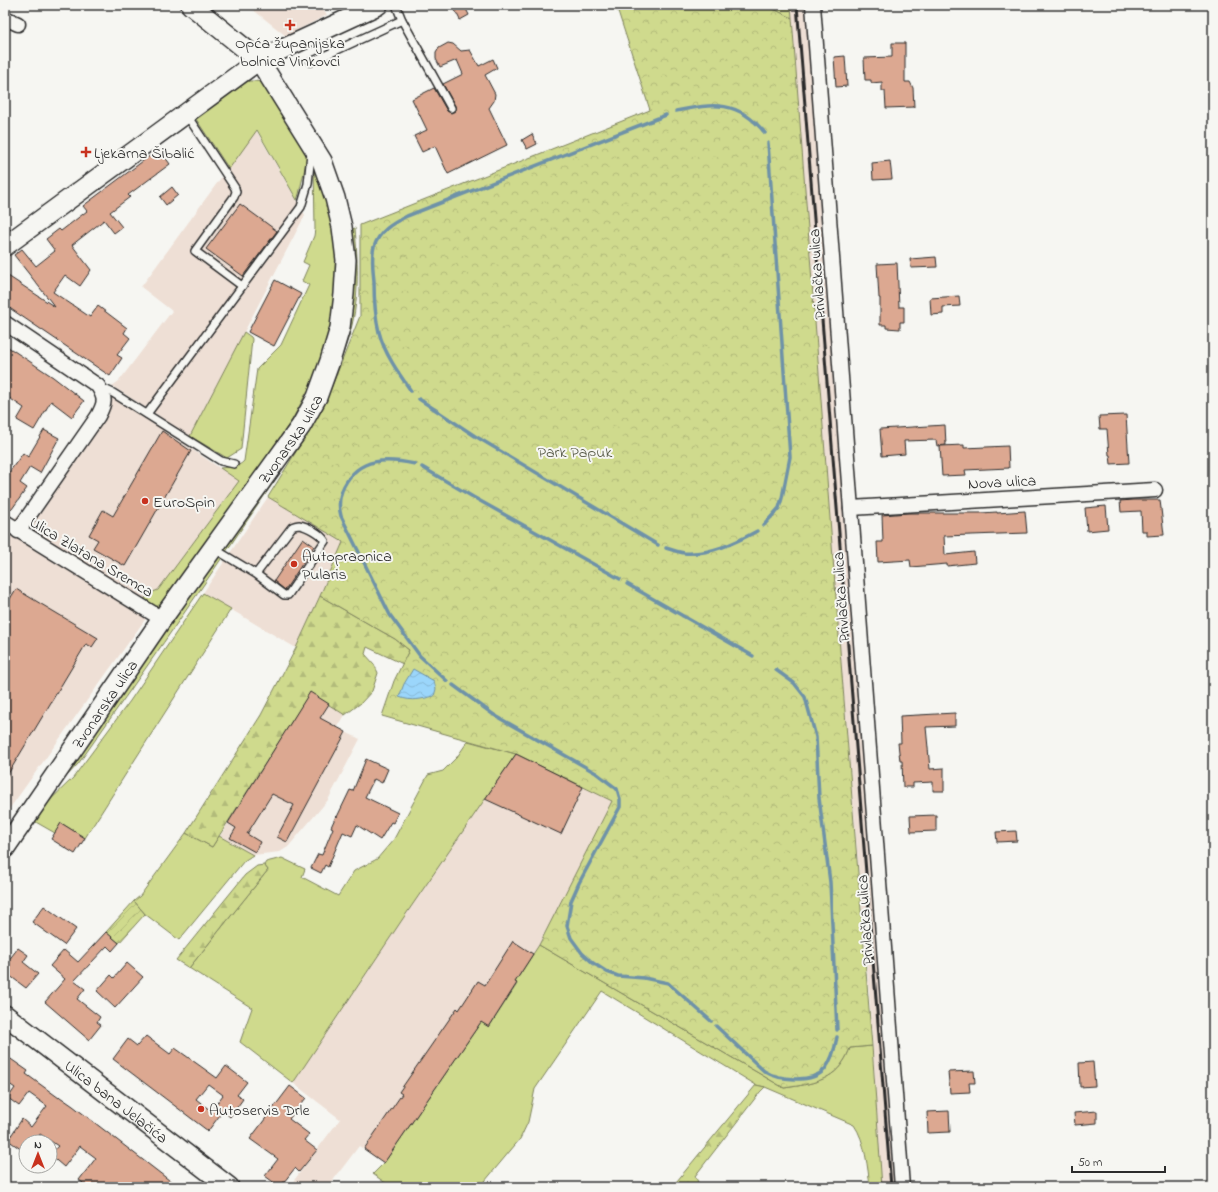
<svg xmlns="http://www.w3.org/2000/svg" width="1218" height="1192" viewBox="0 0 1218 1192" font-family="'Indie Flower',sans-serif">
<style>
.built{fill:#eedfd5}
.grass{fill:#cfda8d;stroke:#7d825c}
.forest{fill:url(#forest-firs);stroke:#7d825c}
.park{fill:url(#park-crowns);stroke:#7d825c}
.garden{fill:url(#garden-furrows);stroke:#7d825c}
.water{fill:url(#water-waves);stroke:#6e92a8}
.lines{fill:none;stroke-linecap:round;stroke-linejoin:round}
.stream{stroke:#6e92a8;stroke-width:3.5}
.building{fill:#dca891;stroke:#2b2b2b;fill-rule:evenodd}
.lane-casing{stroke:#2b2b2b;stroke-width:10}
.street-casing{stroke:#2b2b2b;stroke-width:17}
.secondary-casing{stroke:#2b2b2b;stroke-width:22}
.lane{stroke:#f6f6f2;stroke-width:7}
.street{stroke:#f6f6f2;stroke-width:14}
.secondary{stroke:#f6f6f2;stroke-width:19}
.rail{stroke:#2b2b2b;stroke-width:3}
.poi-dot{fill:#c8321e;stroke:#f6f6f2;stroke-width:1.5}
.labels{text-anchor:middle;stroke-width:4;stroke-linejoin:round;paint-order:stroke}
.poi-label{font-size:16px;fill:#2b2b2b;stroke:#f6f6f2;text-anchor:start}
.street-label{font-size:16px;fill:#2b2b2b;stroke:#f6f6f2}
.park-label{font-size:16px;fill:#545744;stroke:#f6f6f2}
</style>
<defs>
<pattern id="forest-firs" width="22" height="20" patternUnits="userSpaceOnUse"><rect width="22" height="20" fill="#cfda8d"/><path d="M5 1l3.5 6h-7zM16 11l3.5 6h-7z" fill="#b2bb7a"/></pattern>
<pattern id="park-crowns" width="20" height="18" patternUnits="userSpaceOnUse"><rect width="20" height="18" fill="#cfda8d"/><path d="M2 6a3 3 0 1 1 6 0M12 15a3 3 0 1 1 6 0" fill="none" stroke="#b2bb7a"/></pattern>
<pattern id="garden-furrows" width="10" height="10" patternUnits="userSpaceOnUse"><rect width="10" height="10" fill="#cfda8d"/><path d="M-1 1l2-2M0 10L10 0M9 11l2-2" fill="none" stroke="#b2bb7a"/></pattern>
<pattern id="water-waves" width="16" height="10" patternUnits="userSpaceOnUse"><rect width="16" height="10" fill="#9bd6fb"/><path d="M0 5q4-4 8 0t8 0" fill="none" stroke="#86b8d7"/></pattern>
</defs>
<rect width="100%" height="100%" fill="#f6f6f2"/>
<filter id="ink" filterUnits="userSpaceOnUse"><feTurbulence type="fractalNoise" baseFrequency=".025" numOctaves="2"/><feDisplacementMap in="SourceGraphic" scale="8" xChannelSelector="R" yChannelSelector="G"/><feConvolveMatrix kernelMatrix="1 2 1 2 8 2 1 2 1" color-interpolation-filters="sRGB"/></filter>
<g filter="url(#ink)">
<g class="built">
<polygon points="247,5 319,5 327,15 286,36"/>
<polygon points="791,5 805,5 833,376 897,1187 882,1187 869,993 840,650"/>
<polygon points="256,130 305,215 190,436 112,386 119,381 172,311 141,287"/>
<polygon points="107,392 239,481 158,590 148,594 154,607 5,815 5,525 23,512 75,438 92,411"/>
<polygon points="268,497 343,542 320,596 296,648 203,593"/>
<polygon points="310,692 345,715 337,728 360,739 328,800 288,847 280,852 253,855 220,836"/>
<polygon points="516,754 612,801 539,945 515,982 517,983 489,1027 481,1022 384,1163 359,1146 328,1187 289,1187 340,1119 293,1083 404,917"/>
</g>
<g class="grass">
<polygon points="765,5 791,5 792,18"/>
<polygon points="240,81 254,81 262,82 309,150 299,194 297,200 257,130 229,169 192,113"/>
<path d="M314,165c5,12 13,26 16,39 9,42 9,97 -3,139 -7,27 -22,52 -35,77l-125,181 -2,3 -11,3 -11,-5 5,-8 10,-4 81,-109 -19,-13c8,-1 18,0 24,-7l13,-92 24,-24 28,-60 -7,-4 7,-16 -6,-3 11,-26 1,-7z"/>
<path d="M355,228c3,36 5,76 -7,111 -22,71 -66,131 -108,192 -50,75 -102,148 -154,222l-8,11 -25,27 261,-380 36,-181z"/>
<polygon points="244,332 251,337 252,339 241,449 227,458 190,436"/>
<polygon points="203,593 231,609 85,838 61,823 55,833 34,821 44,806 73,778 84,763 130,701"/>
<polygon points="468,741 516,754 404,917 293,1083 240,1042 252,1008 189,968 268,870 264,865 266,862 282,858 305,869 302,877 338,896 354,871 377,859 394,839 428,775 443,771 457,757"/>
<polygon points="186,833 212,847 219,836 253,855 244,861 179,940 145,914 134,901 140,896"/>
<path d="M539,945l245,143c21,-3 47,-6 59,-26 3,-4 5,-9 7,-14l22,-2 10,141h-12c-2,-18 -5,-47 -16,-62l-89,-38 -9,-2 -154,-94 -67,98 -7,33 -8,17 -40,48h-89l-18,-13 11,-11 97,-141 8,5 28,-43 -2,-2z"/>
</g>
<g class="forest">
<polygon points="320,596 395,639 409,650 403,664 367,647 365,654 374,664 378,673 372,691 361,703 345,715 310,693 212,847 186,833 261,715 296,648"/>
<polygon points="264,865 268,870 189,968 176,960 245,875 257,866"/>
<polygon points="756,1085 765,1087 760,1092 695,1176 698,1182 695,1187 672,1187"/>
</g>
<path class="park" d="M616,5h149l27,13 48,632 32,396 -22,2c-2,5 -4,10 -7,14 -12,20 -38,23 -59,26l-245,-143 73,-144 -96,-47 -134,-38 12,-35 15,-31 -14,-11 -75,-43 23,-54 -75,-45 55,-89 37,-92v-91l290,-115z"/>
<polygon class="garden" points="134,901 145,914 119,943 106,932"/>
<path class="water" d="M413,669l21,12 2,8 -2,7c-12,3 -22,6 -35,1l5,-13z"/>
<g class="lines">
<g class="stream">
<path d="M676,111c38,-8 62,-11 89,22"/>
<path d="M411,391c-12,-17 -27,-38 -32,-59 -4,-16 -5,-35 -5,-51 -1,-11 -3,-24 0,-34 5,-16 19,-24 33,-31l259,-101"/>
<polyline points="419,399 475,436 658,545"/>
<path d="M415,464c-28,-6 -56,-7 -71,22 -5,10 -6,19 -3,30l49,99 30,41 27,25"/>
<polyline points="422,467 473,497 620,579"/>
<polyline points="764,525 779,508 782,498 790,457 768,143"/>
<path d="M666,548c6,2 12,4 18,5 26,2 51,-10 73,-22"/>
<polyline points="627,584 753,656"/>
<polyline points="776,670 794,683 805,697 816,737 819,798 830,882 837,1030"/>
<polyline points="453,685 494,715 596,773 617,789 620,799 620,807 579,883 571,901 567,926 571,938 582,953 593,963 607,972 618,976 644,978 668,983 711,1021"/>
<path d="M716,1026l48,45c14,9 48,13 61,-2 7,-9 10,-21 12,-32"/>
</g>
</g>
<g class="building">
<polygon points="464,5 469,15 460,20 455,10"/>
<polygon points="448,43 453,44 461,51 470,50 479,66 493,59 497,68 485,75 495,94 494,101 489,108 507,145 448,174 435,146 422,152 414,136 427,130 412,99 434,88 447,111 451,113 455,111 455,106 443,84 463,74 457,60 440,67 436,59 436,53 439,48"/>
<polygon points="892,43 905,43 905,82 910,82 913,88 914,107 886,108 885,91 882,91 882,82 871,83 871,80 865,80 864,58 892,57"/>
<polygon points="845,56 847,86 836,87 834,57"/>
<polygon points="532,134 537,144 527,149 522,140"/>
<polygon points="159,149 170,164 128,195 130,197 110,212 122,227 114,233 104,220 72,245 91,270 80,286 65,275 53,292 90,317 98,306 127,328 124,333 130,338 117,355 122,358 110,376 5,305 5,274 55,307 14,255 22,249 36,266 55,251 46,239 59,229 61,231 87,211 83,206"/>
<polygon points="890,161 892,179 873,180 872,163"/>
<polygon points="172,187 178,195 166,205 160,197"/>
<polygon points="240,204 277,231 243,276 206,249"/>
<polygon points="936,257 937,267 911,268 910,259"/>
<polygon points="897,263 899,307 904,307 904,322 900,322 900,329 886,328 886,325 880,325 880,298 879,298 877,264"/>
<polygon points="275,280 301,294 274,346 248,332"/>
<polygon points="959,296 960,306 943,307 943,314 931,315 930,298"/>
<polygon points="5,345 53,377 84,401 72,417 51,401 34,430 17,420 24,408 5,395"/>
<polygon points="1126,415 1129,463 1111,464 1110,455 1109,455 1107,429 1100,429 1099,416"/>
<polygon points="945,425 946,445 937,446 936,440 904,441 905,454 882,456 880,429"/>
<polygon points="44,430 59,438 40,473 30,467 20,483 27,488 12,509 5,504 5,478 23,453 28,457"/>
<polygon points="162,431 191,451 125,566 93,548 98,540 89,535 103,510 113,516"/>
<polygon points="964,445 964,448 1008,446 1009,468 965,470 966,475 942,476 940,446"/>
<polygon points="1133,500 1160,500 1164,535 1147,536 1147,531 1142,531 1141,511 1121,512 1120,501"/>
<polygon points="1106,506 1108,529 1087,531 1085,508"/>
<polygon points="1025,511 1027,533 944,536 945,555 974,552 975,563 947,566 947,564 911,567 910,560 878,562 877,542 883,542 882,515 908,513 981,513 997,512 997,513"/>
<polygon points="303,538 314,546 285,590 274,581"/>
<polygon points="16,589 98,638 92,647 86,644 5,779 5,607"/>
<polygon points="310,692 329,704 320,718 346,732 287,842 277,837 294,805 272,794 247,834 260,842 255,852 230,838 236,828 228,823"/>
<polygon points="955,713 955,726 926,727 930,769 944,768 944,791 933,791 933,782 913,783 913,787 903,787 902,761 900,761 898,743 901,743 900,716"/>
<polygon points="516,754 583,787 561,834 485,799"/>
<polygon points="366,759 388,769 382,783 374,779 365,797 398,813 393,823 391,822 380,840 357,825 352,836 343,832 328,867 325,865 321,873 311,868 318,854 322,855 333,828 331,827 336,816 337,817 350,790 353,791"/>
<polygon points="936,815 936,831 911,832 910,816"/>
<polygon points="61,823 85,838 75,854 51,839"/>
<polygon points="1016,831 1017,841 997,842 996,832"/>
<polygon points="44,906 76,929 64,945 32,922"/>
<polygon points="106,932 119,943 112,951 107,946 74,981 85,989 77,999 100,1017 97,1022 101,1025 89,1040 45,1002 65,979 50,966 64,950 78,962"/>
<polygon points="513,941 533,954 515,982 517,983 489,1027 481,1022 384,1163 364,1149 402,1094 399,1092 457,1008 459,1010 478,981 485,985"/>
<polygon points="18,948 28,955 23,962 38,974 26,988 5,972 5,965"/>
<polygon points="127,963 143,977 115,1008 97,991 111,975 114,978"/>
<path d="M146,1036l24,18 5,-6 42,30 9,-12 21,16 -10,13 6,4 -13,18 -7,-6 -15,20 -95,-72 15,-20 9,7zM208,1084l15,11 -12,16 -15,-12z"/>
<polygon points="5,1055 28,1071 26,1074 59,1098 60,1097 73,1106 178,1187 80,1187 83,1183 79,1180 96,1158 80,1146 64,1167 50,1155 58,1146 40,1134 34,1142 26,1142 26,1153 8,1140 22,1119 31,1127 47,1106 29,1093 19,1106 8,1098 15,1088 5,1081"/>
<polygon points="1093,1062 1095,1086 1080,1087 1079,1063"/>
<polygon points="974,1071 975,1083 969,1083 970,1092 950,1093 948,1072"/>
<polygon points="290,1086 306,1098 289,1119 309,1134 304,1140 317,1150 299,1172 295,1168 280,1187 265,1176 278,1159 250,1139"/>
<polygon points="949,1111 950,1132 928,1133 927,1112"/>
<polygon points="1097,1111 1097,1123 1075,1125 1074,1113"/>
</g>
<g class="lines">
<defs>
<g id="lane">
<polyline points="402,20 451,108"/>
<polyline points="311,62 402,20 396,5"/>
<polyline points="186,114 235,188 236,192 234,197 195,251 242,286"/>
<polyline points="100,387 113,393 221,461 234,464"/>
<polyline points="147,414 301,207 308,184 311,153"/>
<path d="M213,548l43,26 28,21h4l37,-54c-4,-7 -18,-15 -26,-16 -1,0 -6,1 -7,2l-36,47"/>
</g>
<g id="street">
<polyline points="813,5 902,1187"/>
<polyline points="5,18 18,24"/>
<path d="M5,323l93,63c8,13 7,17 0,30l-80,115"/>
<polyline points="851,508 1155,490"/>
<polyline points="5,522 162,619"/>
</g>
<g id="secondary">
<polyline points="5,246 259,60 378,5"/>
<path id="s1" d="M5,848l157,-229 139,-193 16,-29 13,-36 10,-33 4,-34 2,-34 -4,-33 -7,-29 -13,-37 -63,-101 -68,-55"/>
<path id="s2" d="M5,1015l224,172"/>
</g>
</defs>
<use href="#lane" class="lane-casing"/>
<use href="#street" class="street-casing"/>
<use href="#secondary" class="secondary-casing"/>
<use href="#lane" class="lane"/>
<use href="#street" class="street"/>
<use href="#secondary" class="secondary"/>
<polyline class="rail" points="797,5 891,1187"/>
</g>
</g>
<g class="poi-dot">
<path d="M288 19h4v4h4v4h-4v4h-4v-4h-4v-4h4z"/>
<path d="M84 146h4v4h4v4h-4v4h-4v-4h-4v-4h4z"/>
<circle cx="145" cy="501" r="4"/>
<circle cx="294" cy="564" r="4"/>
<circle cx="201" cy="1109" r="4"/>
</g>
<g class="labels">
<g class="poi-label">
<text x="290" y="48" text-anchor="middle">Opća županijska<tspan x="290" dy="18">bolnica Vinkovci</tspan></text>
<text x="94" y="158">Ljekarna Šibalić</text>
<text x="153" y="507">EuroSpin</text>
<text x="302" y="561">Autopraonica<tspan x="302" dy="18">Pularis</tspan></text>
<text x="209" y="1115">Autoservis Drle</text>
</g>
<g class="street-label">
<text transform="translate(816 274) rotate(-94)" y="6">Privlačka ulica</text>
<text dy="6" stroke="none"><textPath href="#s1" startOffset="499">Zvonarska ulica</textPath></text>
<text transform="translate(1002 481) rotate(-3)" y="6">Nova ulica</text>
<text transform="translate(92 556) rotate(31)" y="6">Ulica Zlatana Sremca</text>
<text transform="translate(840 597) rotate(-94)" y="6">Privlačka ulica</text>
<text dy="6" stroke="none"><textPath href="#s1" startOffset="175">Zvonarska ulica</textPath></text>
<text transform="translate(864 920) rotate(-94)" y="6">Privlačka ulica</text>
<text dy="6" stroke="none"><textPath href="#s2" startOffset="141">Ulica bana Jelačića</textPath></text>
</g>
<g class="park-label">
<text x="575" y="457">Park Papuk</text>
</g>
</g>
<rect width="1218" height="1192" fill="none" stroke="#f6f6f2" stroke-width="20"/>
<rect x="10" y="10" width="1198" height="1172" fill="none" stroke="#2b2b2b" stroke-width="1.5" filter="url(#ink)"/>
<g transform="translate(38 1154)"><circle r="19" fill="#f6f6f2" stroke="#a5a5a2"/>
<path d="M0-3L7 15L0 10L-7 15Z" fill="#c8321e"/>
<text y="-6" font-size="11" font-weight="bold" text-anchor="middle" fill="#2b2b2b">N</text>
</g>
<path d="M1072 1166v6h93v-6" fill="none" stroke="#2b2b2b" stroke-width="2"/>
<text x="1078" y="1166" font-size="12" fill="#2b2b2b" stroke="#f6f6f2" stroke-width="3" paint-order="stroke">50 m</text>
</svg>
